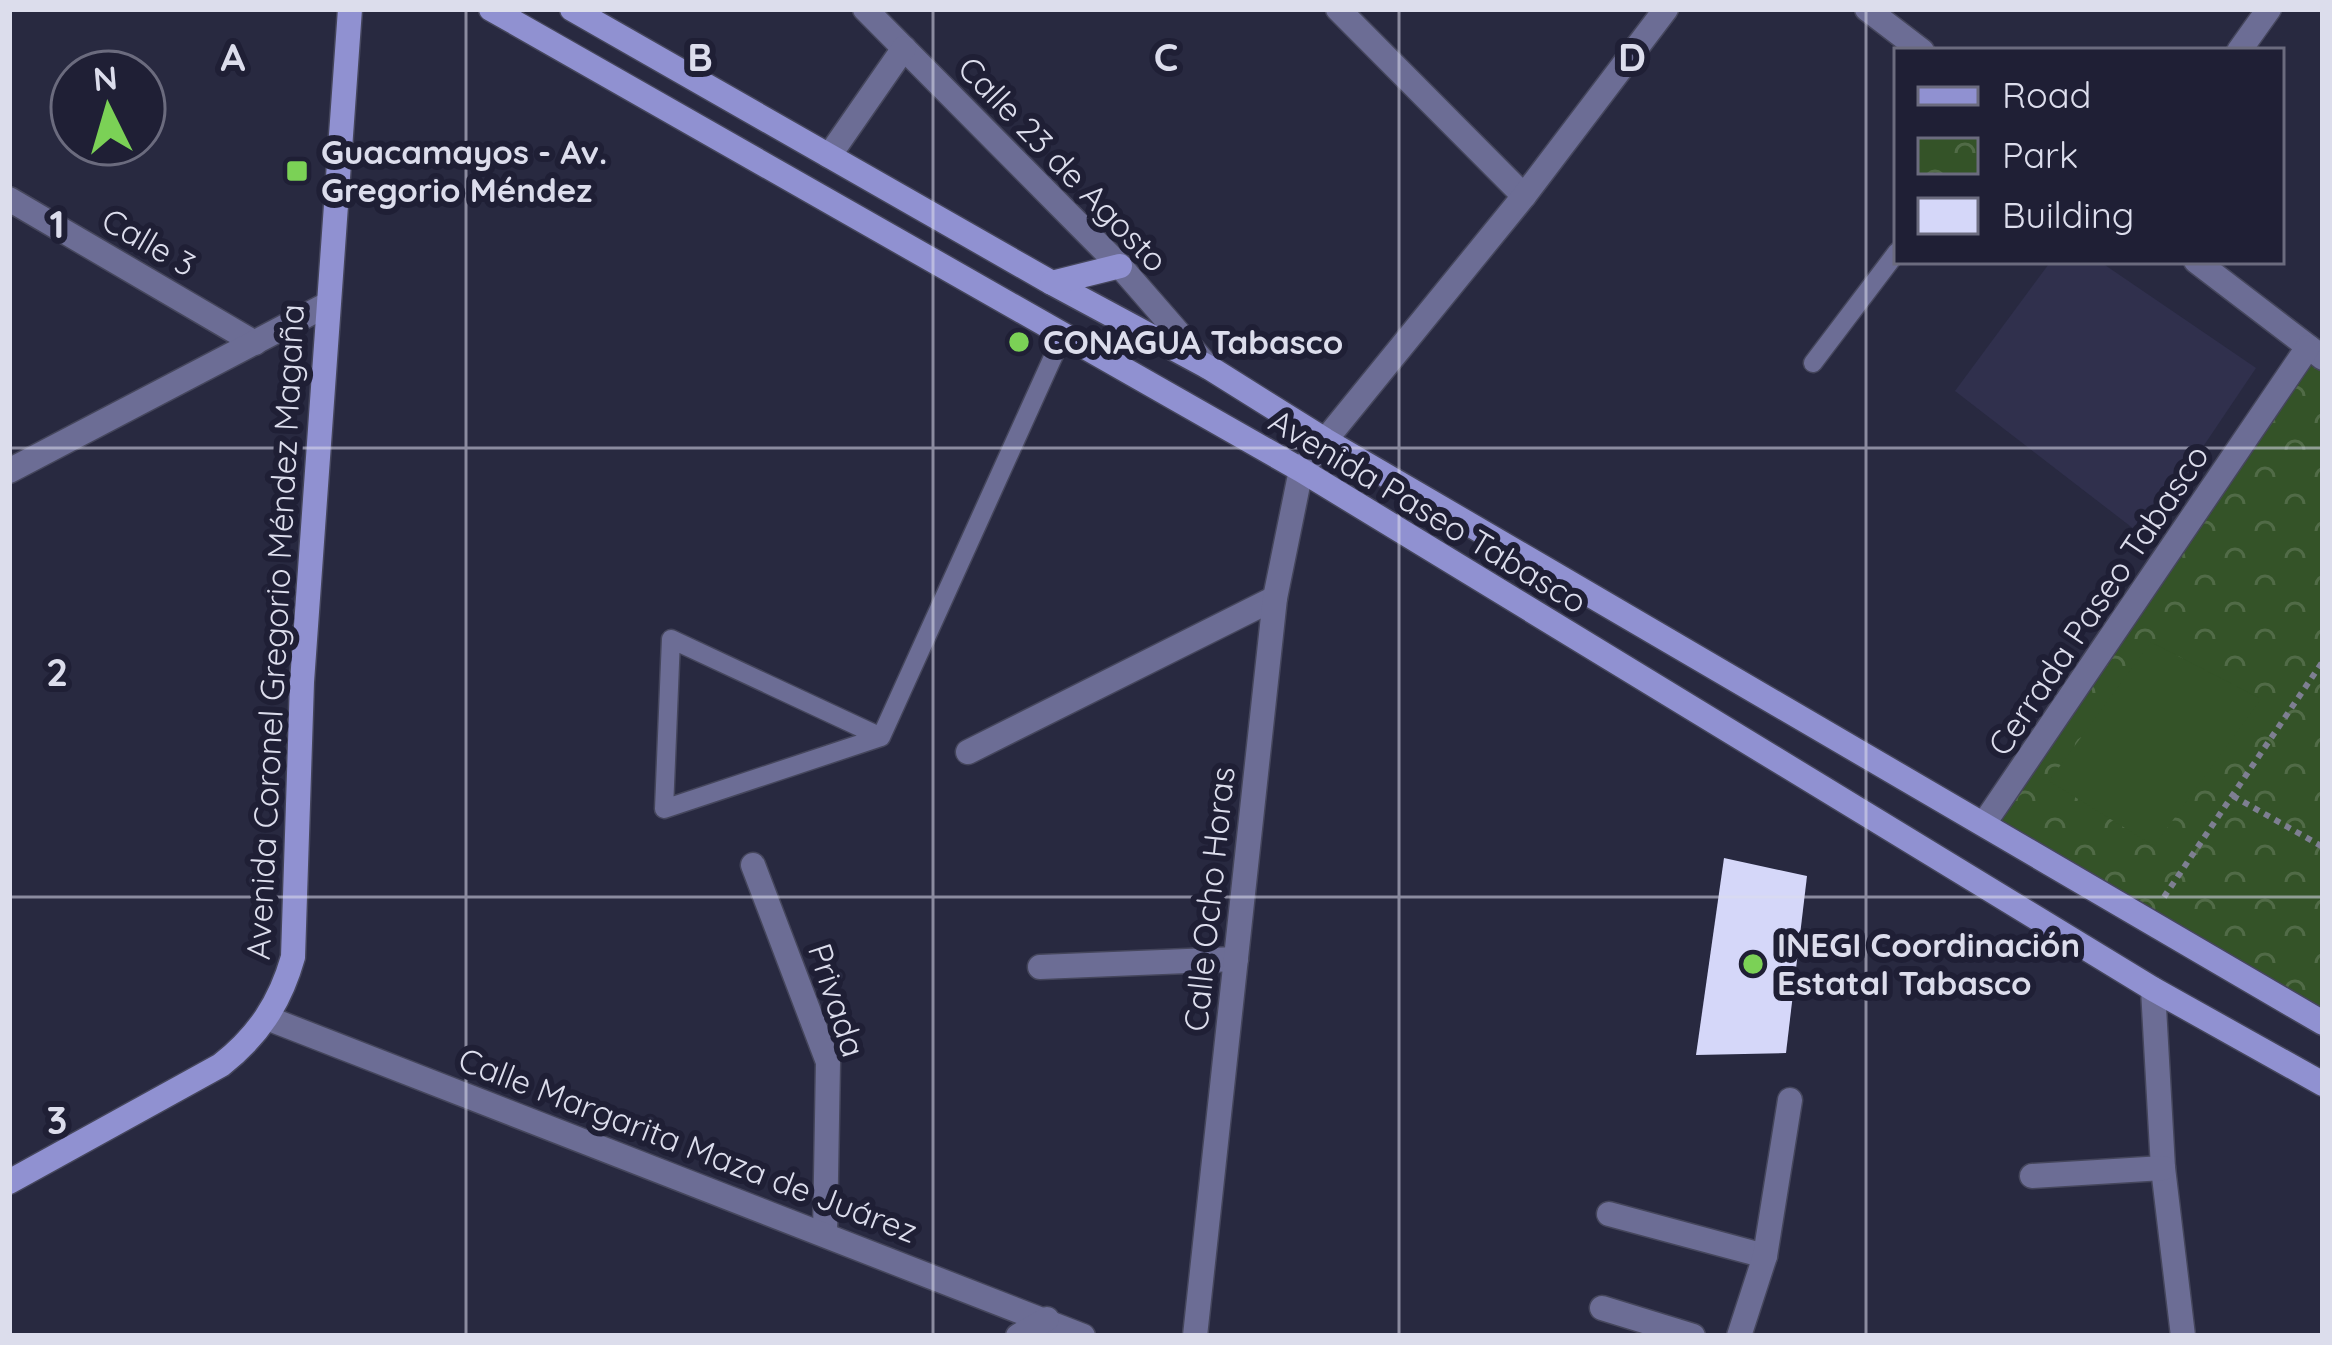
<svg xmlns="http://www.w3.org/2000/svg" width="2332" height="1345" viewBox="0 0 2332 1345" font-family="Quicksand,sans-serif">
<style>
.built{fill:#30304d}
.park{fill:url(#park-crowns)}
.pitch{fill:#345328}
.building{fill:#d5d7f9}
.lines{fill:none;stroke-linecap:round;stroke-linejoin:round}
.lane-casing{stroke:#45465c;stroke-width:21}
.street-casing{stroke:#45465c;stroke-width:27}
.secondary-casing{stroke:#45465c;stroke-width:27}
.path{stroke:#7e7f92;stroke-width:6;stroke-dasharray:6 6;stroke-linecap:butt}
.lane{stroke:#6c6d95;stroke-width:18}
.street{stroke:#6c6d95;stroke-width:24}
.secondary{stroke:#9091d1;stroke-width:24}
.grid{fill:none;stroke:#dcddec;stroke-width:3;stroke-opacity:0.55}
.poi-dot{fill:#7bd156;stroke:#1f1f35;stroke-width:4.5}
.labels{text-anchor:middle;stroke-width:12;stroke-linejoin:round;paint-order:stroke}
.poi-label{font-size:33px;font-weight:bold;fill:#dcddec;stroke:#1f1f35;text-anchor:start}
.street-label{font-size:33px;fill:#dcddec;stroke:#1f1f35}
.grid-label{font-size:39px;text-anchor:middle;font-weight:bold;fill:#dcddec;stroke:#1f1f35;stroke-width:12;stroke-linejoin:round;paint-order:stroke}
</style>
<defs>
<pattern id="park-crowns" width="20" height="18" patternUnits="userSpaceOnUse" patternTransform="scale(3)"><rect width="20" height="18" fill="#345328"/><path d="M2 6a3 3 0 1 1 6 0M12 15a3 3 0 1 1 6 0" fill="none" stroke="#516b47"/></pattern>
</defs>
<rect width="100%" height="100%" fill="#282940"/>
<polygon class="built" points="2051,261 2099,261 2256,368 2143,536 1955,391"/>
<polygon class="park" points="2308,347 2323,359 2323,1023 1985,822"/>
<polygon class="pitch" points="2151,642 2261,699 2154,846 2049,781"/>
<polygon class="building" points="1724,858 1807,876 1786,1053 1696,1055"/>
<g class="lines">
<defs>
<g id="lane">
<polyline points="1813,363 1897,252"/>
<polyline points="881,737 671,639 664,809 881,737 1063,335"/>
</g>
<g id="street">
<polyline points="865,9 1120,266 1208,367"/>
<polyline points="1338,9 1524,196"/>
<polyline points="1867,9 1922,51"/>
<polyline points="2239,51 2269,9"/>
<polyline points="829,156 904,48"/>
<polyline points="9,199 255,343"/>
<polyline points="2196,261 2323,358"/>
<polyline points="9,471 328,304"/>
<polyline points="968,752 1275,598"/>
<polyline points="1985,822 2308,347"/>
<polyline points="753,865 828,1062 825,1233"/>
<polyline points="1040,967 1236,959"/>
<polyline points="2153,989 2163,1168 2183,1336"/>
<polyline points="267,1018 1083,1336"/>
<polyline points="2032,1176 2163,1168"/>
<polyline points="1609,1214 1765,1256"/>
<polyline points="1602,1308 1693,1336"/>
<polyline points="1018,1336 1047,1319"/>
<polyline points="1195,1336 1275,598 1301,470 1524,196 1666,9"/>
<polyline points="1739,1336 1765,1256 1790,1100"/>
</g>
<g id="secondary">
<polyline points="491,9 1301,470 2153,989 2323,1084"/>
<polyline points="572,9 1052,283 1210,368 1325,440 2323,1023"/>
<polyline points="1052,283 1120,266"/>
<path d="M9,1182l212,-117c37,-29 59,-62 72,-108l9,-275 48,-673"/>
</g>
</defs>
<use href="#lane" class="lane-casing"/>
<use href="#street" class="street-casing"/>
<use href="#secondary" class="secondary-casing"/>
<g class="path">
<polyline points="2233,796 2323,847"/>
<polyline points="2164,897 2323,661"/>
</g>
<use href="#lane" class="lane"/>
<use href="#street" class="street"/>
<use href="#secondary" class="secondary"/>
</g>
<path class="grid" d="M466,9v1327M933,9v1327M1399,9v1327M1866,9v1327M9,448h2314M9,897h2314"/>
<g class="poi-dot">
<rect x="285" y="159" width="24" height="24" rx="6"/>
<circle cx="1019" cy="342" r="12"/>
<circle cx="1753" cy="964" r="12"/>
</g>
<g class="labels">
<g class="poi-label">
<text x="321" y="164">Guacamayos - Av.<tspan x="321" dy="38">Gregorio Méndez</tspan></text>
<text x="1043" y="354">CONAGUA Tabasco</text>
<text x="1777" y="957">INEGI Coordinación<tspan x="1777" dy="38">Estatal Tabasco</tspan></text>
</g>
<g class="street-label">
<text transform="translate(1063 164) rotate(46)" y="12">Calle 23 de Agosto</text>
<text transform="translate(149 242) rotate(30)" y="12">Calle 3</text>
<text transform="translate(1428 511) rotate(31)" y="12">Avenida Paseo Tabasco</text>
<text transform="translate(2098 600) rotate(-56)" y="12">Cerrada Paseo Tabasco</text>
<text transform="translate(275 632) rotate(-87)" y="12">Avenida Coronel Gregorio Méndez Magaña</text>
<text transform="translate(1209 899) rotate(-84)" y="12">Calle Ocho Horas</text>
<text transform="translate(837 1000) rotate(72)" y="12">Privada</text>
<text transform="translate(688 1145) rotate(21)" y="12">Calle Margarita Maza de Juárez</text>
</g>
</g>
<g class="grid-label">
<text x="233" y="71">A</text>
<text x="700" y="71">B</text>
<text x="1166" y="71">C</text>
<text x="1632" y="71">D</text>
<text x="57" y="238">1</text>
<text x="57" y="686">2</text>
<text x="57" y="1134">3</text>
</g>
<rect width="2332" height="1345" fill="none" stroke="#dcddec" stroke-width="24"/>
<rect x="1894" y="48" width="390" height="216" fill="#1f1f35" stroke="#6b6b7e" stroke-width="3"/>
<rect x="1918" y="87" width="60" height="18" fill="#9091d1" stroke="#6b6b7e" stroke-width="3"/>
<text x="2002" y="108" font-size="36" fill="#dcddec">Road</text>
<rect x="1918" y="138" width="60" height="36" fill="url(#park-crowns)" stroke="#6b6b7e" stroke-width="3"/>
<text x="2002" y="168" font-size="36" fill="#dcddec">Park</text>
<rect x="1918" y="198" width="60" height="36" fill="#d5d7f9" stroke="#6b6b7e" stroke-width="3"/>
<text x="2002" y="228" font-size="36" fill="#dcddec">Building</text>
<g transform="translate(108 108) rotate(355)"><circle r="57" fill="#1f1f35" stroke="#6b6b7e" stroke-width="3"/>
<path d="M0-9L21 45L0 30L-21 45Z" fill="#7bd156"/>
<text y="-18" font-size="33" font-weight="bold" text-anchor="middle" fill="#dcddec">N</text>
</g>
</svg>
